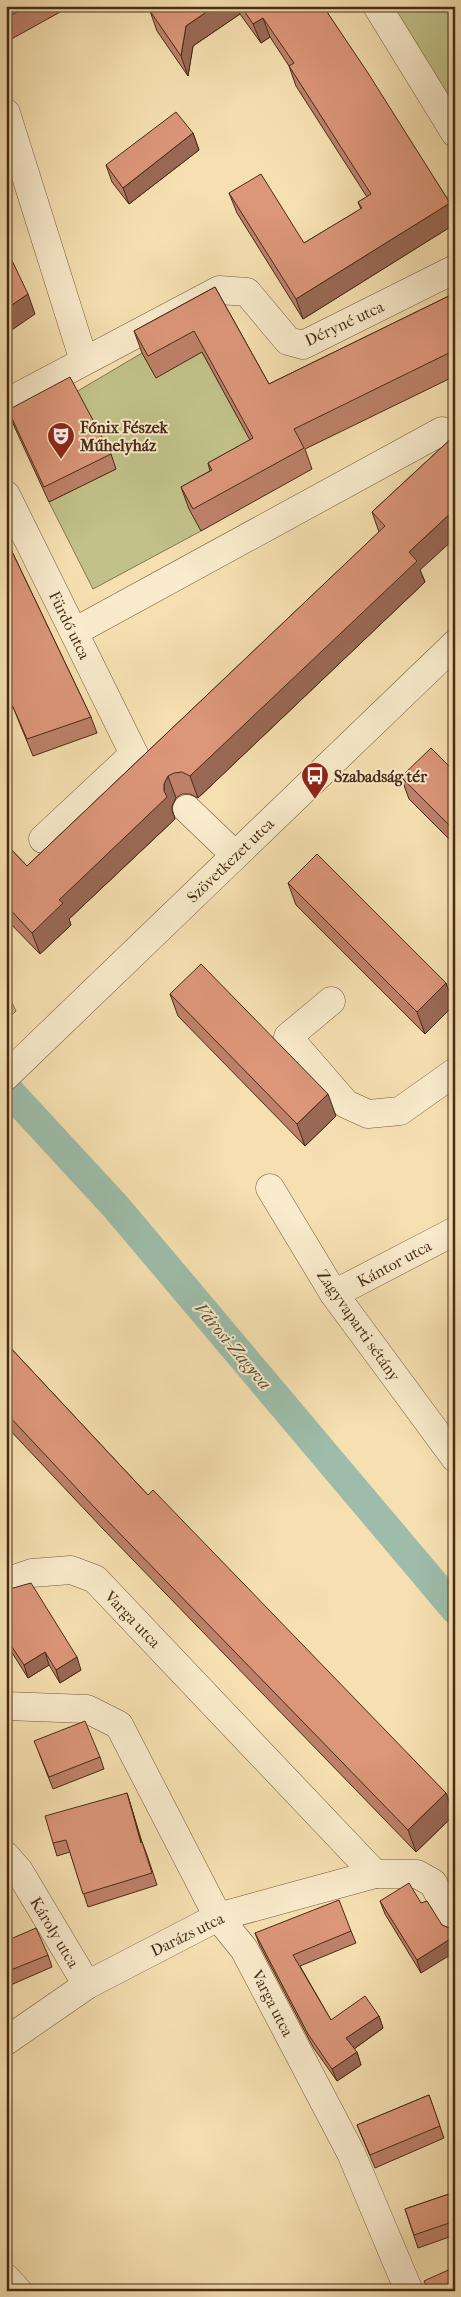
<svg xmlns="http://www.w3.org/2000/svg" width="461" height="2297" viewBox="0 0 461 2297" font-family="'IM FELL French Canon',serif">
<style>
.green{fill:#c1c189;stroke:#847650}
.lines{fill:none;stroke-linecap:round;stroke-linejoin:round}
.canal{stroke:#9dbdaa;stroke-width:30}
.minor-casing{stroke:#73583d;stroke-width:29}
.minor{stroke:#f9ebcc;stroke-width:28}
.wall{fill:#bd8169;stroke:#472b16}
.shaded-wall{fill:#9a6955;stroke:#472b16}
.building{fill:#dc967a;stroke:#472b16}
.labels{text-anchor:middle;stroke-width:4;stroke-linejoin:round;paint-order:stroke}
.street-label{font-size:16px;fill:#472b16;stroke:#f9ebcc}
.poi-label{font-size:16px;font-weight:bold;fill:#472b16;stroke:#f9ebcc;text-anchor:start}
.water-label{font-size:18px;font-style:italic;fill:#5c503b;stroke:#f9ebcc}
</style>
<rect width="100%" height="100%" fill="#f6e0b1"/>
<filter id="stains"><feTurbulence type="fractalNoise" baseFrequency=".004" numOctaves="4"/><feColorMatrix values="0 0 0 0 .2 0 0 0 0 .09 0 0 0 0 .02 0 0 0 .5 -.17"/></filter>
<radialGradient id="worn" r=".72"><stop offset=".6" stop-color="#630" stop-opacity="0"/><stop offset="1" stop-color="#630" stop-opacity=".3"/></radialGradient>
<g class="green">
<polygon points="387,6 455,6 455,114"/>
<polygon points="202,352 261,460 201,531 93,589 49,502 116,469 76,392 142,353 156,377"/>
<polygon points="6,990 16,1011 6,1021"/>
</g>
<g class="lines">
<polyline class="canal" points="6,1088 116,1207 455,1609"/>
<defs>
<g id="minor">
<polyline points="377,6 455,133"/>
<polyline points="6,113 84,361"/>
<polyline points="6,403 219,290 247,292 288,341 303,345 455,269"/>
<polyline points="6,495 134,754 43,839"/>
<polyline points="74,632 442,431"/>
<polyline points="187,809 235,855"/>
<polyline points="331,1001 288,1037 346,1104 368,1114 400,1111 455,1072"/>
<polyline points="6,1076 455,644"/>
<polyline points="270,1188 334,1294 455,1458"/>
<polyline points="334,1294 455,1231"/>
<polyline points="6,1582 32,1573 71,1570 95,1579 375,1874"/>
<polyline points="6,1706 87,1709 119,1725 218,1917 244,1949 351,2153 409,2291"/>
<polyline points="6,1856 19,1871 87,1985"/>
<polyline points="6,2041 87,1985 218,1917 375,1874 417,1874 433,1883 455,1925"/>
<polyline points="6,2278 18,2291"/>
</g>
</defs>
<use href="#minor" class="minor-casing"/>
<use href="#minor" class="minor"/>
</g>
<g class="wall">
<polygon points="6,6 71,6 6,42"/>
<polygon points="157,6 323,6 450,203 455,217 455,224 303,319 237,213 229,193 304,243 361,209 358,202 367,197 296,86 289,66 270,37 261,43 240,14 193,46 188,76 157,31 150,11"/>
<polygon points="193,133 199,150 129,204 112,182 106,165"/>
<polygon points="215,287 269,384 455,293 455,376 305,449 312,469 201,531 189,509 181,487 210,471 208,463 250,440 202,352 156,378 142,353 134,331"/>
<polygon points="8,410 111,454 116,469 49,502 14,426"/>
<polygon points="455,435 420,570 425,582 198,798 190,794 182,794 176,798 172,806 172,810 175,819 69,919 71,925 40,954 6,919 6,844 27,866 379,532 372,512"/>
<polygon points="6,539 91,717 97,733 33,756 13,707 6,709"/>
<polygon points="455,772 455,845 409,799 401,777"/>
<polygon points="288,883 446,983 454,1005 425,1034 296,905"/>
<polygon points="170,994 336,1116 305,1146 178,1016"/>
<polygon points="6,1343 148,1495 446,1793 454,1815 416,1852 104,1530 6,1426"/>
<polygon points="6,1590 81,1670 60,1683 49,1665 28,1678 6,1643"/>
<polygon points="39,1753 100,1757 104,1769 53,1789"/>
<polygon points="127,1793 131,1806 142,1842 147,1855 157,1885 88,1907 70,1852 57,1856 53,1843"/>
<polygon points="380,1901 421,1903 442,1925 449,1928 421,1973 385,1914"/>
<polygon points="351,1931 356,1943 300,1966 331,2020 379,2016 383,2028 354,2049 357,2052 361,2065 337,2081 313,2047 260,1946 255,1933"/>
<polygon points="6,1941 48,1955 52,1967 6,1987"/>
<polygon points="429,2095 444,2138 375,2168 357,2125"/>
<polygon points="455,2192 455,2235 418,2248 405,2209"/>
</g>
<g class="shaded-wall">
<polygon points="215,6 237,6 240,14 193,46 188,76 181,56 186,26"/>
<polygon points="263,18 270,37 261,43 253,24"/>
<polygon points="193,133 199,150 129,204 123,188"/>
<polygon points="6,186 9,193 6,195"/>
<polygon points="450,203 455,217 455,224 303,319 296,299"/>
<polygon points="28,294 35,314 6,334 6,309"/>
<polygon points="455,509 455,538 420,570 425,582 198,798 190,776 409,552"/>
<polygon points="168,776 176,798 172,806 172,810 175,819 69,919 71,925 40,954 32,933 59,900 164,791 164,784"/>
<polygon points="446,983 454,1005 425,1034 417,1012"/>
<polygon points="328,1094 336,1116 305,1146 297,1124"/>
<polygon points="45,1652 49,1665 28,1678 24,1665"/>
<polygon points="77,1657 81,1670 60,1683 56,1670"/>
<polygon points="127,1793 131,1806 145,1855 141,1843"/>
<polygon points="446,1793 454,1815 416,1852 408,1830"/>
<polygon points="455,1936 455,1952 421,1973 417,1960"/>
<polygon points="379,2016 383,2028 351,2051 346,2038"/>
<polygon points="357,2052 361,2065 337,2081 332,2069"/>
</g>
<g class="building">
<polygon points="6,6 28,6 6,18"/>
<polygon points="157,6 215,6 186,26 181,56 150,11"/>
<polygon points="241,6 323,6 368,73 450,203 296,299 229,193 261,174 304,243 362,208 358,202 371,194 289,66 294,63 263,18 253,24"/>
<polygon points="176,112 193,133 123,188 106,165"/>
<polygon points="6,248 28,294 6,309"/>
<polygon points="215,287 269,384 455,293 455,350 294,429 304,448 193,509 181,487 212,470 208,463 253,438 194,331 148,356 134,331"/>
<polygon points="70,377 111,454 44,487 8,410"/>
<polygon points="455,435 455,509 409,552 417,561 190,776 182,772 174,773 168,776 164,784 164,791 167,797 59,900 63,903 32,933 6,905 6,844 27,866 385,526 372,512"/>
<polygon points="6,539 91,717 27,739 6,691"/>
<polygon points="431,748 455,772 455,831 401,777"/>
<polygon points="317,854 446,983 417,1012 288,883"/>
<polygon points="201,964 328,1094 297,1124 170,994"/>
<polygon points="6,1343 148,1495 153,1490 446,1793 408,1830 96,1509 6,1413"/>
<polygon points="31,1583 77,1657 56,1670 45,1652 24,1665 6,1638 6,1590"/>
<polygon points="85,1721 100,1757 49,1777 34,1741"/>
<polygon points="127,1793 141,1843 142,1842 152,1873 83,1894 66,1840 53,1843 45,1816"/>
<polygon points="409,1883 421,1903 427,1901 442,1925 449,1928 455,1927 455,1936 417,1960 380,1901"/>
<polygon points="339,1900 351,1931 293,1955 331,2020 365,1996 379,2016 346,2038 357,2052 332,2069 308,2034 255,1933"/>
<polygon points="36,1928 48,1955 6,1972 6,1941"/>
<polygon points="429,2095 440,2126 370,2155 357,2125"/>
<polygon points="455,2192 455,2221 414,2235 405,2209"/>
<polygon points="455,2267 455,2291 429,2291 424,2281"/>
</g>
<defs>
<symbol id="theatre-pin" viewBox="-11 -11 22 30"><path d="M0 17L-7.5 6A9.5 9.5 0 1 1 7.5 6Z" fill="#8f2418" stroke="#f9ebcc"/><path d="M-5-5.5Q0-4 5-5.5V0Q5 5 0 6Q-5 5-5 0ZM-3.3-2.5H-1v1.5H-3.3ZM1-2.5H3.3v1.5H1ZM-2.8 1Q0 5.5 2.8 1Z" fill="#fff"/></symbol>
<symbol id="bus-pin" viewBox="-11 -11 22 30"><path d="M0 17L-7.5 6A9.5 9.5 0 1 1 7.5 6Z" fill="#8f2418" stroke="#f9ebcc"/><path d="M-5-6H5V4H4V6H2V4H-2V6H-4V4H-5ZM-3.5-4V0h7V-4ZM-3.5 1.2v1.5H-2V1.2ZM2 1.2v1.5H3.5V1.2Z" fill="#fff"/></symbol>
</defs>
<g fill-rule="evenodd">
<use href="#theatre-pin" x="45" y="420" width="32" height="43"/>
<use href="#bus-pin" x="299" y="760" width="32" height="43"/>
</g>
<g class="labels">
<g class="street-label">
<text transform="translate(344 323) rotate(-25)" y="6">Déryné utca</text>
<text transform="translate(70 625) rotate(64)" y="6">Fürdő utca</text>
<text transform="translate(230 860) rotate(-44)" y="6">Szövetkezet utca</text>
<text transform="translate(394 1263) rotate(-28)" y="6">Kántor utca</text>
<text transform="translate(359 1325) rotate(55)" y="6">Zagyvaparti sétány</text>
<text transform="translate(133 1619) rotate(46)" y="6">Varga utca</text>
<text transform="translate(55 1932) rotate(59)" y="6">Károly utca</text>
<text transform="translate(187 1934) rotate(-26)" y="6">Darázs utca</text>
<text transform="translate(273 2003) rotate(63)" y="6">Varga utca</text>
</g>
<g class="poi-label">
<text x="80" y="433">Főnix Fészek<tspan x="80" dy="18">Műhelyház</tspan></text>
<text x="334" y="782">Szabadság tér</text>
</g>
<g class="water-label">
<text transform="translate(233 1346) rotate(50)" y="6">Városi-Zagyva</text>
</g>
</g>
<rect width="461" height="2297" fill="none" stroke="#f6e0b1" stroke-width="25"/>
<rect x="8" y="8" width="446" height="2282" fill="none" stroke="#472b16" stroke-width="2.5"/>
<rect x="12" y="12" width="436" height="2272" fill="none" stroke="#472b16"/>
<rect width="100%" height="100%" filter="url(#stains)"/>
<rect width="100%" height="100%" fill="url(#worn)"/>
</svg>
